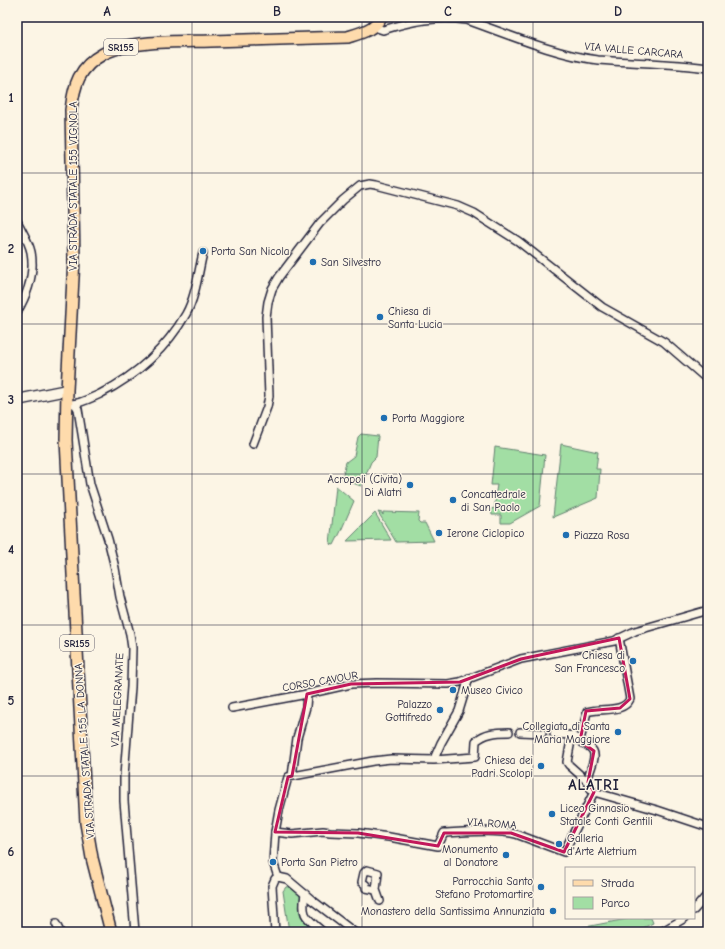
<svg xmlns="http://www.w3.org/2000/svg" width="725" height="949" viewBox="0 0 725 949" font-family="'Comic Neue',sans-serif">
<style>
.green{fill:#a2dea4;stroke:#628070}
.lines{fill:none;stroke-linecap:round;stroke-linejoin:round}
.street-tunnel{stroke:#d0cbc3;stroke-width:7;stroke-dasharray:7 3.5;stroke-linecap:butt}
.street-casing{stroke:#22223b;stroke-width:10}
.secondary-casing{stroke:#22223b;stroke-width:13}
.primary-casing{stroke:#22223b;stroke-width:14}
.street{stroke:#fcf5e5;stroke-width:7}
.secondary{stroke:#fcf5e5;stroke-width:10}
.primary{stroke:#fedbac;stroke-width:11}
.marked{fill:none;stroke:#c2185b;stroke-width:3;stroke-linejoin:round}
.grid{fill:none;stroke:#22223b;stroke-width:1;stroke-opacity:0.55}
.poi-dot{fill:#1f6fb2;stroke:#fcf5e5;stroke-width:1.5}
.labels{text-anchor:middle;stroke-width:3;stroke-linejoin:round;paint-order:stroke}
.shield{fill:#fcf5e5;stroke:#63616e;stroke-width:1}
.shield-label{font-size:10px;font-weight:bold;fill:#22223b}
.street-label{font-size:11px;fill:#22223b;stroke:#fcf5e5}
.poi-label{font-size:11px;fill:#22223b;stroke:#fcf5e5;text-anchor:start}
.district-label{font-size:15px;font-weight:bold;letter-spacing:1px;fill:#22223b;stroke:#fcf5e5}
.neatline{fill:none;stroke:#22223b;stroke-width:1.5}
.grid-label{font-size:13px;text-anchor:middle;font-weight:bold;fill:#22223b}
</style>
<rect width="100%" height="100%" fill="#fcf5e5"/>
<filter id="ink" filterUnits="userSpaceOnUse"><feTurbulence type="fractalNoise" baseFrequency=".025" numOctaves="2"/><feDisplacementMap in="SourceGraphic" scale="8" xChannelSelector="R" yChannelSelector="G"/><feConvolveMatrix kernelMatrix="1 2 1 2 8 2 1 2 1" color-interpolation-filters="sRGB"/></filter>
<g filter="url(#ink)">
<g class="green">
<polygon points="361,434 378,436 376,457 371,462 361,486 342,479 346,462 354,456 358,437"/>
<polygon points="561,444 598,452 596,469 600,469 598,498 553,517"/>
<polygon points="495,447 545,455 540,506 510,523 501,523 501,515 492,515 491,509 495,508 495,497 497,485 491,485"/>
<polygon points="336,486 354,501 340,533 334,545 330,544"/>
<polygon points="378,512 382,513 383,515 383,512 419,513 418,521 420,523 425,523 434,541 396,542"/>
<polygon points="375,513 391,540 347,541"/>
<polygon points="290,886 301,895 301,899 307,909 308,916 327,932 289,932 283,891 286,887"/>
<polygon points="632,918 651,918 653,923 635,932 559,932"/>
</g>
<g class="lines">
<polyline class="street-tunnel" points="542,733 554,734"/>
<defs>
<g id="street">
<path d="M374,27l9,3c29,-9 53,-14 84,-10 40,14 89,35 131,40 37,3 74,3 110,8"/>
<path d="M17,221c5,10 12,21 14,31 4,21 -4,43 -14,60"/>
<path d="M71,404c9,0 20,-6 29,-10 35,-18 66,-45 86,-80 10,-18 12,-41 17,-61"/>
<polyline points="75,404 78,409 90,484 108,539 115,568 120,597 130,634 132,648 131,687 124,776 124,801 135,932"/>
<polyline points="253,444 267,407 269,396 266,317 268,302 272,289 279,277 320,223 343,200 360,186 370,184 376,185 458,206 474,213 518,241 602,307 664,342 708,380"/>
<polyline points="232,708 307,694 351,684 377,683 448,684 460,682 521,659 614,641 635,631 708,610"/>
<polyline points="520,732 542,733"/>
<path d="M554,734c13,1 19,0 29,9 3,2 8,4 10,8 6,11 -14,28 1,41l63,18 51,17"/>
<polyline points="572,735 567,762 569,765 588,782"/>
<path d="M580,740l7,-28c13,-5 36,2 43,-13l-11,-61"/>
<polyline points="434,759 441,743 459,711 469,678"/>
<polyline points="292,776 297,738 306,707 307,694"/>
<path d="M275,832l17,2 31,-3 7,1 28,1 31,4 49,9 6,-13c24,-1 49,-4 72,1l48,18 30,-60"/>
<path d="M278,877l-5,-15 2,-30 4,-22 9,-33 85,-16 18,-2 43,1 41,-3 1,-16c9,-8 20,-9 33,-9"/>
<polyline points="376,890 366,888 366,885 362,882 364,873 367,870 378,873 376,890 380,901"/>
<path d="M305,894c-4,23 1,23 18,38"/>
<polyline points="694,910 708,894"/>
<polyline points="56,924 60,932"/>
<polyline points="275,932 272,886 275,879 278,877 287,879 312,900 354,932"/>
<polyline points="661,932 685,918"/>
</g>
<polyline id="secondary" points="17,400 67,390"/>
<path id="primary" d="M111,932l-19,-74 -6,-35 -20,-383 1,-50 7,-131 -3,-149c3,-25 8,-43 32,-56 25,-14 78,-12 108,-13 46,-1 91,-3 137,-4 13,-4 26,-7 33,-20"/>
</defs>
<use href="#street" class="street-casing"/>
<use href="#secondary" class="secondary-casing"/>
<use href="#primary" class="primary-casing"/>
<use href="#street" class="street"/>
<use href="#secondary" class="secondary"/>
<use href="#primary" class="primary"/>
</g>
</g>
<path class="marked" d="M619,638l11,61 -10,9 -34,3 -6,30 14,10 -6,31 6,10 -30,60 -53,-19h-67l-6,13 -80,-13 -83,-1 13,-55 4,-1 15,-82 44,-10 109,-2 61,-23z"/>
<path class="grid" d="M192,17v915M362,17v915M533,17v915M17,173h691M17,324h691M17,474h691M17,625h691M17,776h691"/>
<g class="poi-dot">
<circle cx="203" cy="251" r="4"/>
<circle cx="313" cy="262" r="4"/>
<circle cx="380" cy="317" r="4"/>
<circle cx="384" cy="418" r="4"/>
<circle cx="410" cy="485" r="4"/>
<circle cx="453" cy="500" r="4"/>
<circle cx="439" cy="533" r="4"/>
<circle cx="566" cy="535" r="4"/>
<circle cx="633" cy="661" r="4"/>
<circle cx="453" cy="690" r="4"/>
<circle cx="440" cy="710" r="4"/>
<circle cx="618" cy="732" r="4"/>
<circle cx="541" cy="766" r="4"/>
<circle cx="552" cy="814" r="4"/>
<circle cx="559" cy="844" r="4"/>
<circle cx="506" cy="855" r="4"/>
<circle cx="273" cy="862" r="4"/>
<circle cx="541" cy="887" r="4"/>
<circle cx="553" cy="911" r="4"/>
</g>
<g class="labels">
<g class="shield">
<rect x="104" y="39" width="34" height="16" rx="3"/>
<rect x="60" y="635" width="34" height="16" rx="3"/>
</g>
<g class="shield-label">
<text x="121" y="51">SR155</text>
<text x="77" y="647">SR155</text>
</g>
<g class="street-label">
<text transform="translate(634 50) rotate(5)" y="4">VIA VALLE CARCARA</text>
<text transform="translate(73 186) rotate(-90)" y="4">VIA STRADA STATALE 155 VIGNOLA</text>
<text transform="translate(320 681) rotate(-10)" y="4">CORSO CAVOUR</text>
<text transform="translate(117 700) rotate(-87)" y="4">VIA MELEGRANATE</text>
<text transform="translate(84 751) rotate(-94)" y="4">VIA STRADA STATALE 155 LA DONNA</text>
<text transform="translate(492 823) rotate(4)" y="4">VIA ROMA</text>
</g>
<g class="poi-label">
<text x="211" y="255">Porta San Nicola</text>
<text x="321" y="266">San Silvestro</text>
<text x="388" y="315">Chiesa di<tspan x="388" dy="13">Santa Lucia</tspan></text>
<text x="392" y="422">Porta Maggiore</text>
<text x="402" y="483" text-anchor="end">Acropoli (Civita)<tspan x="402" dy="13">Di Alatri</tspan></text>
<text x="461" y="498">Concattedrale<tspan x="461" dy="13">di San Paolo</tspan></text>
<text x="447" y="537">Ierone Ciclopico</text>
<text x="574" y="539">Piazza Rosa</text>
<text x="625" y="659" text-anchor="end">Chiesa di<tspan x="625" dy="13">San Francesco</tspan></text>
<text x="461" y="694">Museo Civico</text>
<text x="432" y="708" text-anchor="end">Palazzo<tspan x="432" dy="13">Gottifredo</tspan></text>
<text x="610" y="730" text-anchor="end">Collegiata di Santa<tspan x="610" dy="13">Maria Maggiore</tspan></text>
<text x="533" y="764" text-anchor="end">Chiesa dei<tspan x="533" dy="13">Padri Scolopi</tspan></text>
<text x="560" y="812">Liceo Ginnasio<tspan x="560" dy="13">Statale Conti Gentili</tspan></text>
<text x="567" y="842">Galleria<tspan x="567" dy="13">d'Arte Aletrium</tspan></text>
<text x="498" y="853" text-anchor="end">Monumento<tspan x="498" dy="13">al Donatore</tspan></text>
<text x="281" y="866">Porta San Pietro</text>
<text x="533" y="885" text-anchor="end">Parrocchia Santo<tspan x="533" dy="13">Stefano Protomartire</tspan></text>
<text x="545" y="915" text-anchor="end">Monastero della Santissima Annunziata</text>
</g>
<g class="district-label">
<text x="594" y="790">ALATRI</text>
</g>
</g>
<rect width="725" height="949" fill="none" stroke="#fcf5e5" stroke-width="44"/>
<rect x="565" y="867" width="130" height="52" fill="#fcf5e5" stroke="#a5a1a1"/>
<rect x="573" y="880" width="20" height="6" fill="#fedbac" stroke="#a5a1a1"/>
<text x="601" y="887" font-size="12" fill="#22223b">Strada</text>
<rect x="573" y="897" width="20" height="12" fill="#a2dea4" stroke="#a5a1a1"/>
<text x="601" y="907" font-size="12" fill="#22223b">Parco</text>
<rect x="22" y="22" width="681" height="905" class="neatline"/>
<g class="grid-label">
<text x="107" y="16">A</text>
<text x="277" y="16">B</text>
<text x="448" y="16">C</text>
<text x="618" y="16">D</text>
<text x="11" y="102">1</text>
<text x="11" y="253">2</text>
<text x="11" y="404">3</text>
<text x="11" y="554">4</text>
<text x="11" y="705">5</text>
<text x="11" y="856">6</text>
</g>
</svg>
